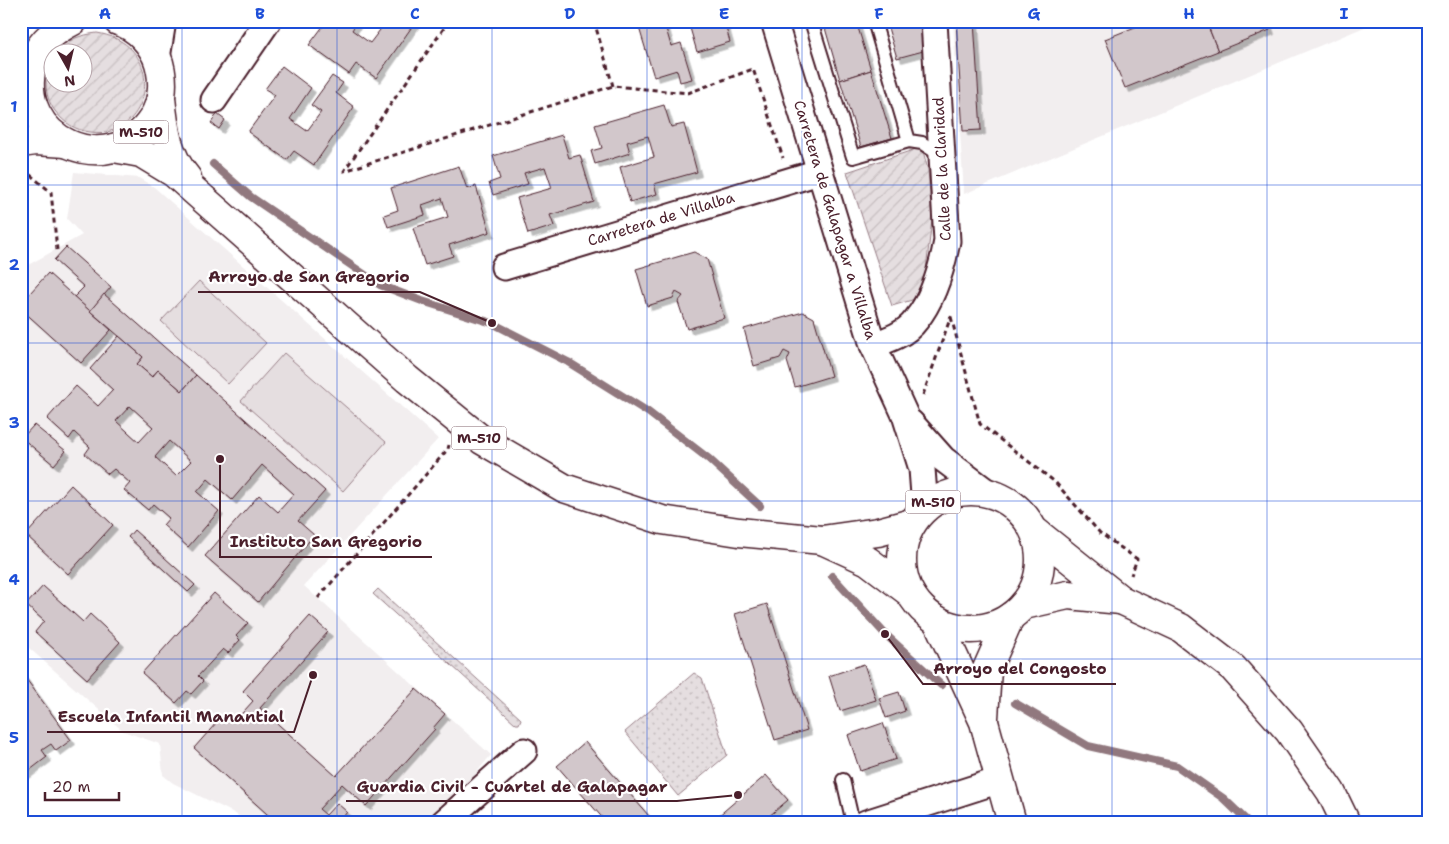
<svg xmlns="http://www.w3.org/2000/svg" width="1449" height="844" viewBox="0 0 1449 844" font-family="'Shantell Sans',sans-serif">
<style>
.built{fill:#f2eeef}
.grass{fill:url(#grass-dots);stroke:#987e86}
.garden{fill:url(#garden-furrows);stroke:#987e86}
.pitch{fill:#e5dee0;stroke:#987e86}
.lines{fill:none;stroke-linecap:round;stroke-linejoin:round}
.stream{stroke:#91787e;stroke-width:8}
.building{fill:#d2c7cb;stroke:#4a1f2b;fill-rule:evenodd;filter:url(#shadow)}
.lane-casing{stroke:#4a1f2b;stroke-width:16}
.street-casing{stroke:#4a1f2b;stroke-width:29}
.secondary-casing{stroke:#4a1f2b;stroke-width:31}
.primary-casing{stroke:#4a1f2b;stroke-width:31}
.path{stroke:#4a1f2b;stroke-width:3;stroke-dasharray:5 4;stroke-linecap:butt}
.lane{stroke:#fff;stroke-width:12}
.street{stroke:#fff;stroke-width:25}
.secondary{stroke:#fff;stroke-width:28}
.primary{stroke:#fff;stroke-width:28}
.grid{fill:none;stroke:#1d4ed8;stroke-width:1;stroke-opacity:0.55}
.labels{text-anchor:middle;stroke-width:4.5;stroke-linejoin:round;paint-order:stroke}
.shield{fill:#fff;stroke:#80626b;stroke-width:1}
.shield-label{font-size:14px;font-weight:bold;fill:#4a1f2b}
.street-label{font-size:15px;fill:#4a1f2b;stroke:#fff}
.leader{fill:none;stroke:#4a1f2b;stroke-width:2}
.callout-dot{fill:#4a1f2b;stroke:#fff;stroke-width:2}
.callout-label{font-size:16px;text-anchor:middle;font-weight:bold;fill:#4a1f2b;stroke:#fff;stroke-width:4.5;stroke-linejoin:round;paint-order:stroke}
.neatline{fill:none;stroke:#1d4ed8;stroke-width:2}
.grid-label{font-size:16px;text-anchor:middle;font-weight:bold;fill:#1d4ed8}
</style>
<defs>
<pattern id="grass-dots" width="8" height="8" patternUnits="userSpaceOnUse" patternTransform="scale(1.25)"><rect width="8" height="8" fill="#e5dee0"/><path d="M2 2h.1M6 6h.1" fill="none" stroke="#c6bec0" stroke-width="1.8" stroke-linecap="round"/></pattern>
<pattern id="garden-furrows" width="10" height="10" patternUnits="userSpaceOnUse" patternTransform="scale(1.25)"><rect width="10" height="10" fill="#e5dee0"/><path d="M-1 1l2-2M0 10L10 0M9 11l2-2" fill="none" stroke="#c6bec0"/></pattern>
<filter id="shadow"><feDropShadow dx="4.5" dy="4.5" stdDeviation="0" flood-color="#0004"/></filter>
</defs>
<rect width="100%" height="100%" fill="#fff"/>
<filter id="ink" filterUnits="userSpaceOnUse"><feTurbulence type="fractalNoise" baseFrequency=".02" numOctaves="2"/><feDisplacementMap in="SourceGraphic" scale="10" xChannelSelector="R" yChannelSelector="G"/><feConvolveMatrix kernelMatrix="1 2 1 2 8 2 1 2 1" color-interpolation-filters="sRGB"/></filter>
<g filter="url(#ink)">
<g class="built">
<polygon points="953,21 1379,21 964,194"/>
<polygon points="74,172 139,178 154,187 438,439 304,586 491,755 457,796 418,823 249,823 234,813 173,783 163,775 160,744 123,731 21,641 21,269 82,235 67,219"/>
</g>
<g class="grass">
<polygon points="378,589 521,719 519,724 516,724 373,594"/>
<polygon points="694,673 702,678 727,755 678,796 625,732"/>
</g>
<g class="garden">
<path d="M97,33c75,12 53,109 -7,99 -15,-2 -26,-9 -35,-21 -12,-16 -11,-37 -3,-54v25h30v-30h-26c11,-13 25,-17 41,-19z"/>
<polygon points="922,147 928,170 932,220 924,286 912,300 892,306 847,172"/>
</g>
<g class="pitch">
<polygon points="199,281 266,343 228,384 161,321"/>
<polygon points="284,353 386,442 343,491 241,401"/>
</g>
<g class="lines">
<g class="stream">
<polyline points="213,164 251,197 380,285 422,301 492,323 568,362 648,412 709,459 760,506"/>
<polyline points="832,576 885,634 941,685"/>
<polyline points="1015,703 1088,746 1177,766 1223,798 1249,823"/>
</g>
</g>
<g class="building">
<polygon points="327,21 358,21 352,30 370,43 383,26 376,21 416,21 376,78 356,64 349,74 309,45"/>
<polygon points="637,21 678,21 665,25 671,46 681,43 692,79 680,82 677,70 654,77"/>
<polygon points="688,21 724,21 730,42 697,52"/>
<polygon points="823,21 856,21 871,70 840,80"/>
<polygon points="886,21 919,21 927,50 897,58"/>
<polygon points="956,21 974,21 981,130 963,131"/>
<polygon points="1150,21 1206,21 1218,51 1125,88 1105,39"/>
<polygon points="1206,21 1267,21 1270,30 1218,51"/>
<polygon points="282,66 311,88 290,119 307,131 321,112 311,105 332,76 343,83 336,93 354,107 314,165 294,151 287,160 248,132 275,95 265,89"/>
<polygon points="871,70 892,138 861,147 840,80"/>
<polygon points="664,105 671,127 684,124 697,172 654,184 657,194 630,202 620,167 654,157 648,136 627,142 630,153 595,164 591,151 602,148 595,125"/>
<polygon points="217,114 225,120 219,129 211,123"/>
<polygon points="562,135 569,158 580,155 594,202 550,215 554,226 528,234 517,198 552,188 545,167 524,173 528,184 493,195 489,183 500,179 493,156"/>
<polygon points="459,166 467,189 476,186 490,232 449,245 453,256 425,265 413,228 448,217 442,198 422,205 425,215 388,227 384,215 398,210 391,188"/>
<polygon points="66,247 111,287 90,311 74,297 84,287 54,260"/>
<polygon points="694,252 707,259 724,318 687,329 678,302 683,296 676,292 673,298 647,306 636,269"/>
<polygon points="48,273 111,330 81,363 21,309 21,303"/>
<polygon points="104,294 196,375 182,391 158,370 152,377 137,364 143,357 90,311"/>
<polygon points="803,312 814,318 831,376 795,387 787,361 790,354 784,351 780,358 754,366 744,329"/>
<path d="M119,336l24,21 -6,7 15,13 6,-7 24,21 14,-16 129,116 -27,30 16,14 -56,67 -53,-46 54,-61 19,17 16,-18 -32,-29 -30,35 -24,-21 -11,13 22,19 -31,36 -25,-22 6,-7 -16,-14 -5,6 -24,-20 6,-7 -16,-14 -6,5 -23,-20 5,-7 -16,-15 -5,7 -22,-20 29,-33 22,20 15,-16 -23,-21zM130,406l23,21 -14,15 -23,-21zM169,441l22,20 -15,15 -21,-19z"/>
<polygon points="34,425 66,451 54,465 22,438"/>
<polygon points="71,485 113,525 68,574 26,535"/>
<polygon points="134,530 195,585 188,592 128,537"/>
<polygon points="43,586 83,622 90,614 120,642 87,679 35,632 44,621 26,605"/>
<polygon points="214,593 248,623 236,636 240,640 228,653 223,649 198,676 203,681 191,694 187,691 176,703 142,673"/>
<polygon points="767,604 807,730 775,740 735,614"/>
<polygon points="310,616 328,632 260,708 336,776 416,689 445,714 433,728 435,729 366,806 342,784 319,809 326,815 337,803 347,812 338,823 277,823 194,748 225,713 235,721 253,701 243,691"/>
<polygon points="864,664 876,700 840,711 829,676"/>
<polygon points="21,672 71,740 56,751 51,744 42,750 47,757 21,777"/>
<polygon points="899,692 905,711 886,718 879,698"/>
<polygon points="883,723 896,759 860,771 848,735"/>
<polygon points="585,742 655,823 607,823 557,766"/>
<polygon points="766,775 788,800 761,823 710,823"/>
</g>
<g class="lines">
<defs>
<g id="lane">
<polyline points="811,21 853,157 909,141 922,143 942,156"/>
<polyline points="874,21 909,141"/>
<polyline points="843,780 853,823"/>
</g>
<g id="street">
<polyline points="774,21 873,345 905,415 922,469 925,508"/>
<polyline points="157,58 163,21"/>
<polyline points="214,100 268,21"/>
<polyline points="504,267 819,172"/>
<path d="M873,345c15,-5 33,-11 43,-25 18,-22 26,-52 31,-79l-13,-220"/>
<polyline points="911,423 943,459 987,492"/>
<polyline points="443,823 524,751"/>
<polyline points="866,823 1000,780"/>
</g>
<g id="secondary">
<polyline points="21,143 36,141 66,143"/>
<polyline points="937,620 984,722 1012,823"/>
<polyline points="984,718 987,669 1010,617"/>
</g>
<g id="primary">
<path d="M73,21c-18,9 -35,22 -40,42 -22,77 78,121 120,55 10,-17 11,-37 6,-55 -6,-19 -22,-36 -41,-42"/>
<path d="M161,98c3,30 6,57 26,80"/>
<polyline points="114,148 141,153 174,173 407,379 482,440 564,488 662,520 739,532 822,540 878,532 912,523"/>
<circle cx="971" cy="560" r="69"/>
<polyline points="1036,532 1121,600 1181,628 1233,668 1289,731 1331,792 1346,823"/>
<polyline points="822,540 868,561 909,592"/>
<polyline points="1024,605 1068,595 1121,600"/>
</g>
</defs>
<use href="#lane" class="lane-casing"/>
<use href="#street" class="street-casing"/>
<use href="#secondary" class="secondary-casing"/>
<use href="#primary" class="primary-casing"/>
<g class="path">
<polyline points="449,21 344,171 613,86 688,93 753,69 783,158"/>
<polyline points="594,21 613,86"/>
<polyline points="23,169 51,192 57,250"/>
<polyline points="951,317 980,424 1055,482 1100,533 1137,559 1131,575"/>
<polyline points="923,395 951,316"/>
<polyline points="318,598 448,449 449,445"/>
</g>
<use href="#lane" class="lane"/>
<use href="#street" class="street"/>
<use href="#secondary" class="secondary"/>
<use href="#primary" class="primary"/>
</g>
</g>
<path class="grid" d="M182,21v802M337,21v802M492,21v802M647,21v802M802,21v802M957,21v802M1112,21v802M1267,21v802M21,185h1407M21,343h1407M21,501h1407M21,659h1407"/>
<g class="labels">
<g class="shield">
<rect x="113.5" y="120.5" width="55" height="23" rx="4"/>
<rect x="451.5" y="426.5" width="55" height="23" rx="4"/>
<rect x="905.5" y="490.5" width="55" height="23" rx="4"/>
</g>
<g class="shield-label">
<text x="141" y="137">M-510</text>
<text x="479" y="443">M-510</text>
<text x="933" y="507">M-510</text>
</g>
<g class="street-label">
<text transform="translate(942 169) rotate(-93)" y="5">Calle de la Claridad</text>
<text transform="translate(661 219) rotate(-17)" y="5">Carretera de Villalba</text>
<text transform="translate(835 220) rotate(73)" y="5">Carretera de Galapagar a Villalba</text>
</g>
</g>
<path class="leader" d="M492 323L420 292H198M220 459L220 557H432M885 634L923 684H1116M313 675L294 732H47M738 795L677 801H346"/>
<g class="callout-dot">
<circle cx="492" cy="323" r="5"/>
<circle cx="220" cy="459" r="5"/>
<circle cx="885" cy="634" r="5"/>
<circle cx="313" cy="675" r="5"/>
<circle cx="738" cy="795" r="5"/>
</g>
<g class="callout-label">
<text x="309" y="282">Arroyo de San Gregorio</text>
<text x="326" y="547">Instituto San Gregorio</text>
<text x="1020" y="674">Arroyo del Congosto</text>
<text x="171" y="722">Escuela Infantil Manantial</text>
<text x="512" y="792">Guardia Civil - Cuartel de Galapagar</text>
</g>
<rect width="1449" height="844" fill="none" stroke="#fff" stroke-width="55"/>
<g transform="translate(68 68) rotate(172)"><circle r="24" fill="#ffffff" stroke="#b7a5aa"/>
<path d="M0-4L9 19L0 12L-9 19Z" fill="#4a1f2b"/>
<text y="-8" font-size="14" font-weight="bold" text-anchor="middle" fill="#4a1f2b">N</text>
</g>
<path d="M45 792v8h74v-8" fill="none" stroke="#4a1f2b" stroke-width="2.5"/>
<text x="52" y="792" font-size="15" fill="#4a1f2b" stroke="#ffffff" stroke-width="4" paint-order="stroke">20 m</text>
<rect x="28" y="28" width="1394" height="788" class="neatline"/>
<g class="grid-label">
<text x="105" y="19">A</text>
<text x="260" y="19">B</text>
<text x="415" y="19">C</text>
<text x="570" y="19">D</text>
<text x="724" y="19">E</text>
<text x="879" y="19">F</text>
<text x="1034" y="19">G</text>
<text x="1189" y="19">H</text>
<text x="1344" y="19">I</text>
<text x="14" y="112">1</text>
<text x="14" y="270">2</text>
<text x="14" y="428">3</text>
<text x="14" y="585">4</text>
<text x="14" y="743">5</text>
</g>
</svg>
